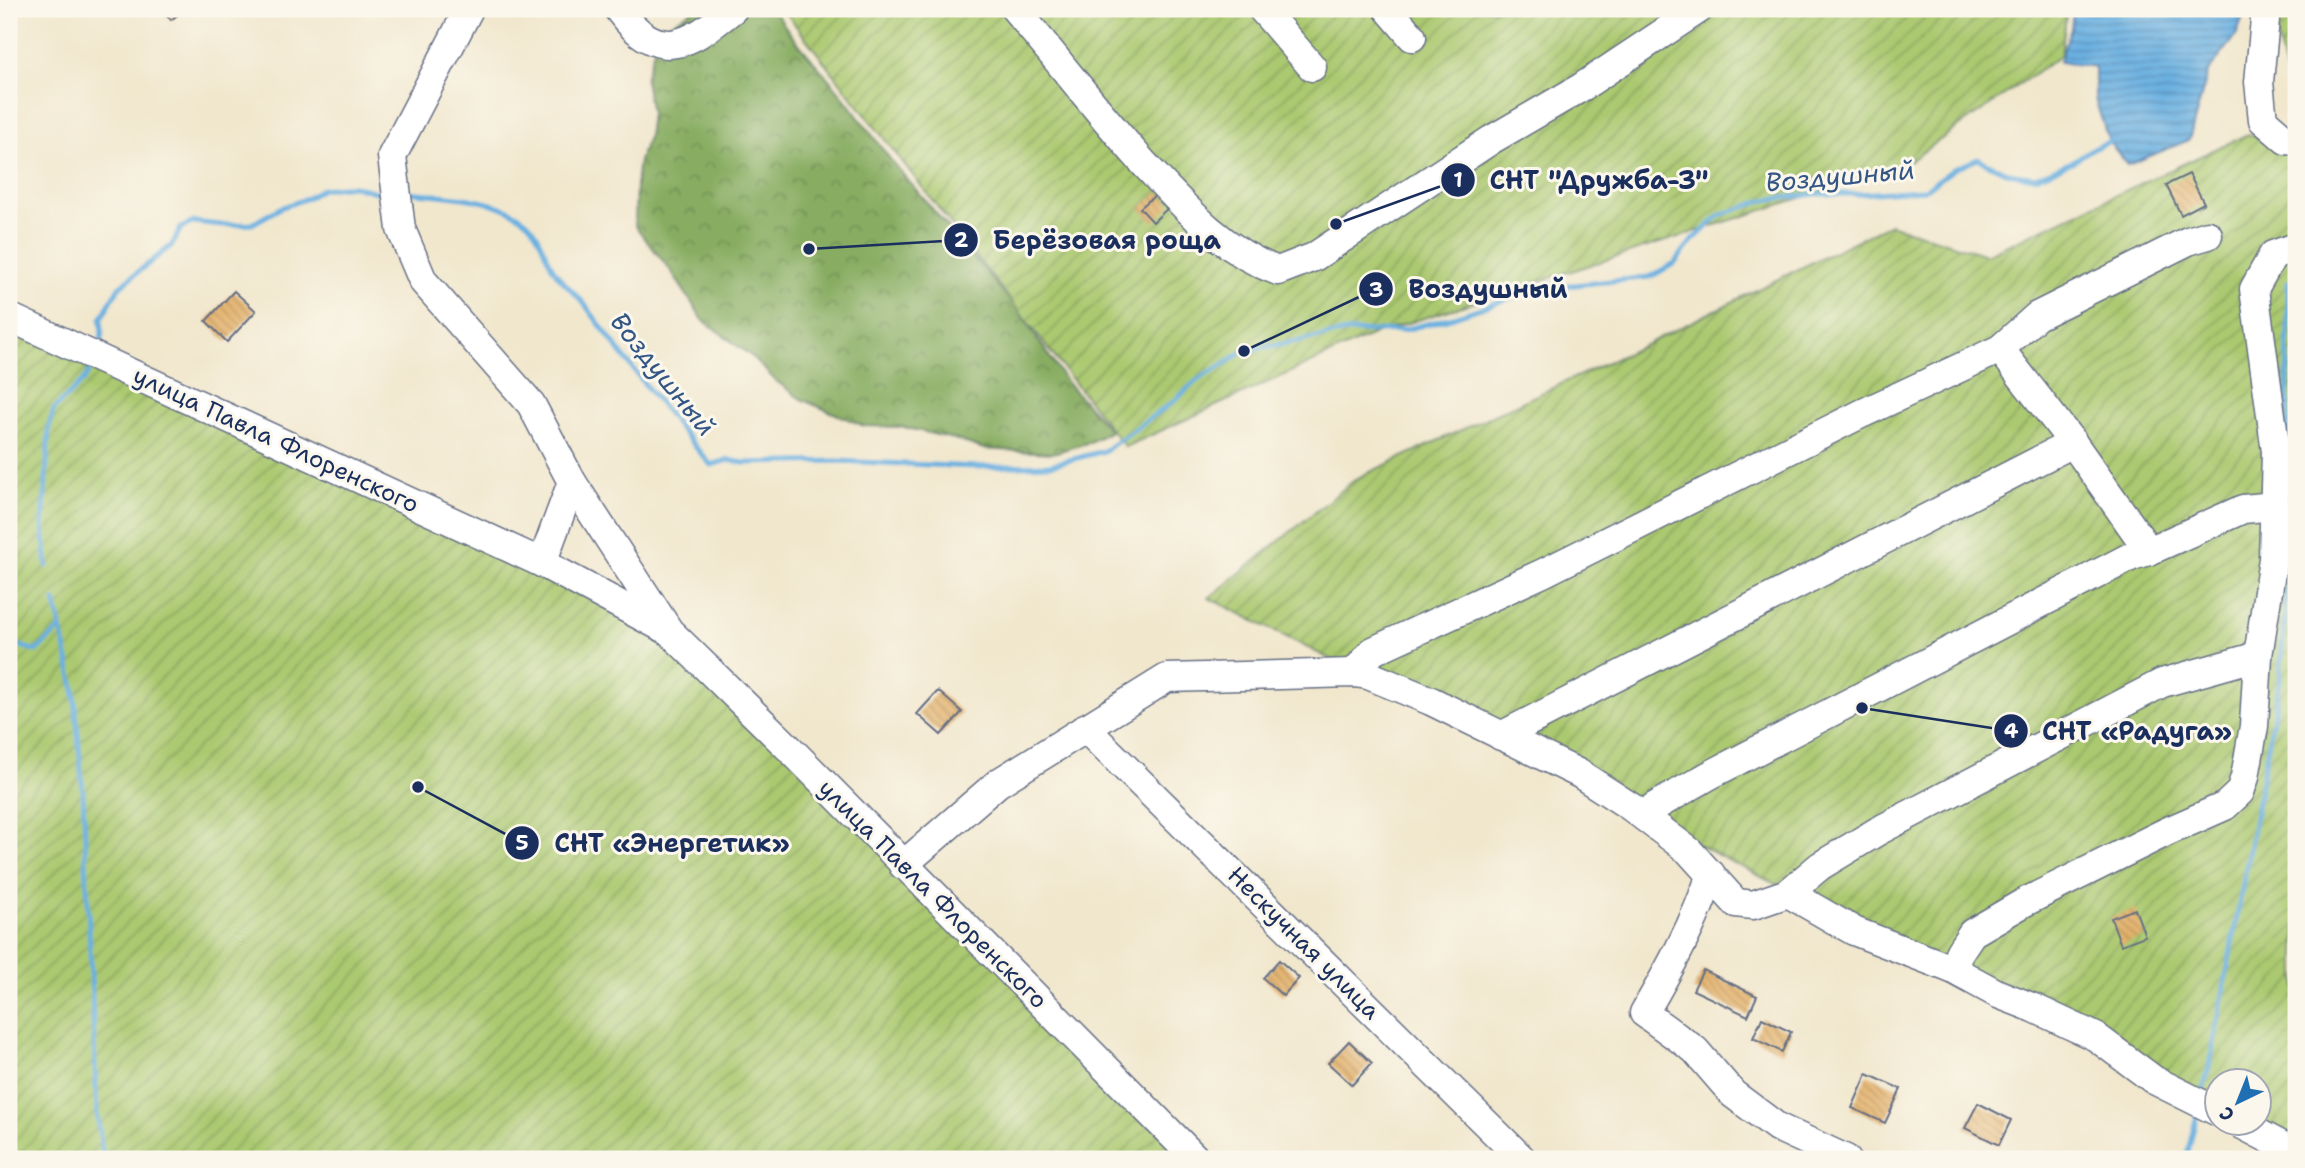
<svg xmlns="http://www.w3.org/2000/svg" width="2305" height="1168" viewBox="0 0 2305 1168" font-family="'Shantell Sans',sans-serif">
<style>
.forest{fill:url(#forest-crowns);stroke:#526e60;stroke-width:2}
.garden{fill:url(#garden-furrows);stroke:#637c67;stroke-width:2}
.water{fill:url(#water-rules);stroke:#4270a0;stroke-width:2}
.lines{fill:none;stroke-linecap:round;stroke-linejoin:round}
.stream{stroke:#6ab0e1;stroke-width:5}
.building{fill:url(#building-back-hatch)}
.minor-casing{stroke:#666f85;stroke-width:31}
.minor{stroke:#fff;stroke-width:28}
.labels{text-anchor:middle;stroke-width:6;stroke-linejoin:round;paint-order:stroke}
.street-label{font-size:24px;fill:#1b2f5e;stroke:#fbf7ec}
.water-label{font-size:26px;font-style:italic;fill:#335685;stroke:#fbf7ec}
.leader{fill:none;stroke:#1b2f5e;stroke-width:2.5}
.callout-dot{fill:#1b2f5e;stroke:#fbf7ec;stroke-width:2.5}
.mark-label{font-size:21px;text-anchor:middle;font-weight:bold;fill:#fff}
.callout-label{font-size:26px;text-anchor:middle;font-weight:bold;fill:#1b2f5e;stroke:#fbf7ec;stroke-width:6;stroke-linejoin:round;paint-order:stroke}
</style>
<defs>
<pattern id="forest-crowns" width="20" height="18" patternUnits="userSpaceOnUse" patternTransform="scale(1.75)"><rect width="20" height="18" fill="#88ad62"/><path d="M2 6a3 3 0 1 1 6 0M12 15a3 3 0 1 1 6 0" fill="none" stroke="#6e8d54"/></pattern>
<pattern id="garden-furrows" width="10" height="10" patternUnits="userSpaceOnUse" patternTransform="scale(1.75)"><rect width="10" height="10" fill="#abc970"/><path d="M-1 1l2-2M0 10L10 0M9 11l2-2" fill="none" stroke="#8aa45f"/></pattern>
<pattern id="water-rules" width="6" height="5" patternUnits="userSpaceOnUse" patternTransform="scale(1.75)"><rect width="6" height="5" fill="#6ab0e1"/><path d="M0 2.5h6" fill="none" stroke="#5690ba"/></pattern>
<pattern id="building-back-hatch" width="6" height="6" patternUnits="userSpaceOnUse" patternTransform="scale(1.75)"><rect width="6" height="6" fill="#e3af66"/><path d="M-1 5l2 2M0 0l6 6M5-1l2 2" fill="none" stroke="#b78f57"/></pattern>
</defs>
<rect width="100%" height="100%" fill="#fbf7ec"/>
<filter id="ink" filterUnits="userSpaceOnUse"><feTurbulence type="fractalNoise" baseFrequency=".0143" numOctaves="2"/><feDisplacementMap in="SourceGraphic" scale="14" xChannelSelector="R" yChannelSelector="G"/><feConvolveMatrix kernelMatrix="1 2 1 2 8 2 1 2 1" color-interpolation-filters="sRGB"/></filter>
<filter id="wash" filterUnits="userSpaceOnUse"><feTurbulence type="fractalNoise" baseFrequency=".00686" numOctaves="4" result="noise"/><feDisplacementMap in="SourceGraphic" scale="28" xChannelSelector="R" yChannelSelector="G"/><feGaussianBlur stdDeviation="1.57" result="paint"/><feColorMatrix in="noise" values="0 0 0 0 0 0 0 0 0 0 0 0 0 0 0 0 0 1.4 0 .05"/><feComposite in="paint" operator="in"/></filter>
<g filter="url(#wash)">
<rect width="100%" height="100%" fill="#f1e7cd"/>
<polygon class="forest" points="695,9 773,9 792,36 838,90 894,164 1016,307 1068,384 1111,431 1090,442 1053,453 984,449 954,439 903,427 864,426 801,399 776,381 751,356 703,320 671,271 635,226 636,184 639,161 648,137 651,113 645,79 660,30"/>
<g class="garden">
<polygon points="783,9 2067,9 2061,55 1904,165 1377,333 1125,447"/>
<polygon points="2271,9 2296,9 2296,112 2294,111"/>
<polygon points="2248,134 2296,151 2296,1147 2260,1122 2260,1080 2218,1080 2217,1107 1209,598 1357,478 1641,347 1890,224 1986,255"/>
<polygon points="9,312 674,640 1197,1159 9,1159"/>
</g>
<polygon class="water" points="2073,9 2246,9 2236,36 2208,72 2189,140 2128,165 2109,142 2095,99 2095,67 2059,62 2071,29"/>
<g class="lines">
<g class="stream">
<path d="M407,192c35,4 90,5 118,28 15,12 19,34 29,50 8,13 22,23 32,36 40,54 80,108 125,159l17,-5 16,3 93,-2 139,6 74,-2 54,-14 69,-49 22,-20 49,-31 103,-19 57,-2 50,-13 94,-32h26l76,-8 25,-14 16,-21 29,-27 45,-15 50,-6h42l67,-4 30,-21 24,-10 30,14 27,4 37,-15 18,-12 19,-8"/>
<polyline points="100,350 102,333 101,319 119,287 172,245 181,228 194,222 221,225 252,224 280,208 308,198 321,189 354,186 387,195"/>
<polyline points="2287,438 2288,282"/>
<polyline points="47,566 43,529 49,426 54,409 83,381 92,366"/>
<polyline points="61,628 74,688 83,793 97,1113 103,1159"/>
<polyline points="9,642 36,651 61,628 55,601"/>
<polyline points="2202,1095 2211,1059 2280,680 2289,557 2288,504"/>
<polyline points="2186,1159 2198,1111"/>
</g>
</g>
<g id="blocks">
<g class="building">
<polygon points="161,9 185,9 171,20"/>
<polygon points="2189,174 2204,203 2181,215 2166,185"/>
<polygon points="1159,192 1171,205 1153,222 1140,208"/>
<polygon points="234,291 256,311 227,342 206,321"/>
<polygon points="938,691 962,712 941,735 917,714"/>
<polygon points="2135,909 2145,936 2121,945 2111,918"/>
<polygon points="1279,960 1299,978 1283,996 1263,978"/>
<polygon points="1703,970 1757,996 1748,1016 1693,990"/>
<polygon points="1762,1018 1791,1032 1782,1052 1753,1038"/>
<polygon points="1349,1041 1372,1063 1352,1085 1328,1063"/>
<polygon points="1867,1074 1901,1089 1885,1123 1852,1108"/>
<polygon points="1978,1103 2011,1120 1999,1145 1965,1128"/>
</g>
</g>
</g>
<g filter="url(#ink)">
<use href="#blocks" fill-opacity="0" stroke="#666f85" stroke-width="2"/>
<g class="lines">
<defs>
<g id="minor">
<polyline points="469,9 392,156 401,229 423,281 531,404 572,482 667,628"/>
<path d="M618,9c41,56 70,36 115,0"/>
<path d="M1015,9c45,53 87,109 134,160 38,41 76,83 129,102l36,-14 177,-117 91,-53 117,-78"/>
<polyline points="1262,9 1312,67"/>
<polyline points="1388,9 1412,37"/>
<polyline points="2266,9 2259,82 2263,120 2286,140 2296,141"/>
<polyline points="9,317 542,563 669,631 794,753 1196,1159"/>
<polyline points="2000,349 2073,443 2149,551 2243,509 2275,506"/>
<polyline points="542,563 572,482"/>
<polyline points="1354,673 1373,651 1543,573 1861,414 2000,349 2037,316 2188,241 2208,235"/>
<polyline points="1085,728 1522,1159"/>
<polyline points="1501,736 2073,443"/>
<polyline points="1646,818 1654,807 1710,775 2132,556 2149,551"/>
<polyline points="903,865 998,783 1167,678 1354,673 1368,675 1431,701 1580,774 1631,807 1689,851 1736,903 1753,905 1788,893 1854,931 1952,969 1998,994 2034,1008 2096,1037 2154,1080 2218,1112"/>
<path d="M1711,874c-16,49 -41,94 -67,139l51,37 38,44 44,33 69,32"/>
<polyline points="1788,893 1820,866 1878,831 2162,683 2258,656"/>
<polyline points="1952,969 1960,951 1972,933 2025,902 2166,832 2225,806 2240,792 2245,777 2254,726 2258,656 2273,559 2276,452 2254,289 2273,255 2296,247"/>
<polyline points="2237,1122 2296,1153"/>
</g>
</defs>
<use href="#minor" class="minor-casing"/>
<use href="#minor" class="minor"/>
</g>
</g>
<g class="labels">
<g class="street-label">
<text transform="translate(276 440) rotate(25)" y="8">улица Павла Флоренского</text>
<text transform="translate(933 894) rotate(45)" y="8">улица Павла Флоренского</text>
<text transform="translate(1304 943) rotate(45)" y="8">Нескучная улица</text>
</g>
<g class="water-label">
<text transform="translate(1840 176) rotate(-5)" y="9">Воздушный</text>
<text transform="translate(663 374) rotate(51)" y="9">Воздушный</text>
</g>
</g>
<path class="leader" d="M1336 224L1458 180M809 249L961 240M1244 351L1376 289M1862 708L2011 731M418 787L522 843"/>
<g class="callout-dot">
<circle cx="1336" cy="224" r="7"/>
<circle cx="809" cy="249" r="7"/>
<circle cx="1244" cy="351" r="7"/>
<circle cx="1862" cy="708" r="7"/>
<circle cx="418" cy="787" r="7"/>
<circle cx="1458" cy="180" r="18"/>
<circle cx="961" cy="240" r="18"/>
<circle cx="1376" cy="289" r="18"/>
<circle cx="2011" cy="731" r="18"/>
<circle cx="522" cy="843" r="18"/>
</g>
<g class="mark-label">
<text x="1458" y="187">1</text>
<text x="961" y="247">2</text>
<text x="1376" y="297">3</text>
<text x="2011" y="738">4</text>
<text x="522" y="850">5</text>
</g>
<g class="callout-label">
<text x="1599" y="189">СНТ "Дружба-3"</text>
<text x="1107" y="249">Берёзовая роща</text>
<text x="1488" y="298">Воздушный</text>
<text x="2137" y="740">СНТ «Радуга»</text>
<text x="672" y="852">СНТ «Энергетик»</text>
</g>
<rect width="2305" height="1168" fill="none" stroke="#fbf7ec" stroke-width="35"/>
<g transform="translate(2238 1102) rotate(223)"><circle r="33" fill="#fbf7ec" stroke="#a1a7b3" stroke-width="2"/>
<path d="M0-5L12 26L0 18L-12 26Z" fill="#1f6fb2"/>
<text y="-10" font-size="19" font-weight="bold" text-anchor="middle" fill="#1b2f5e">С</text>
</g>
</svg>
